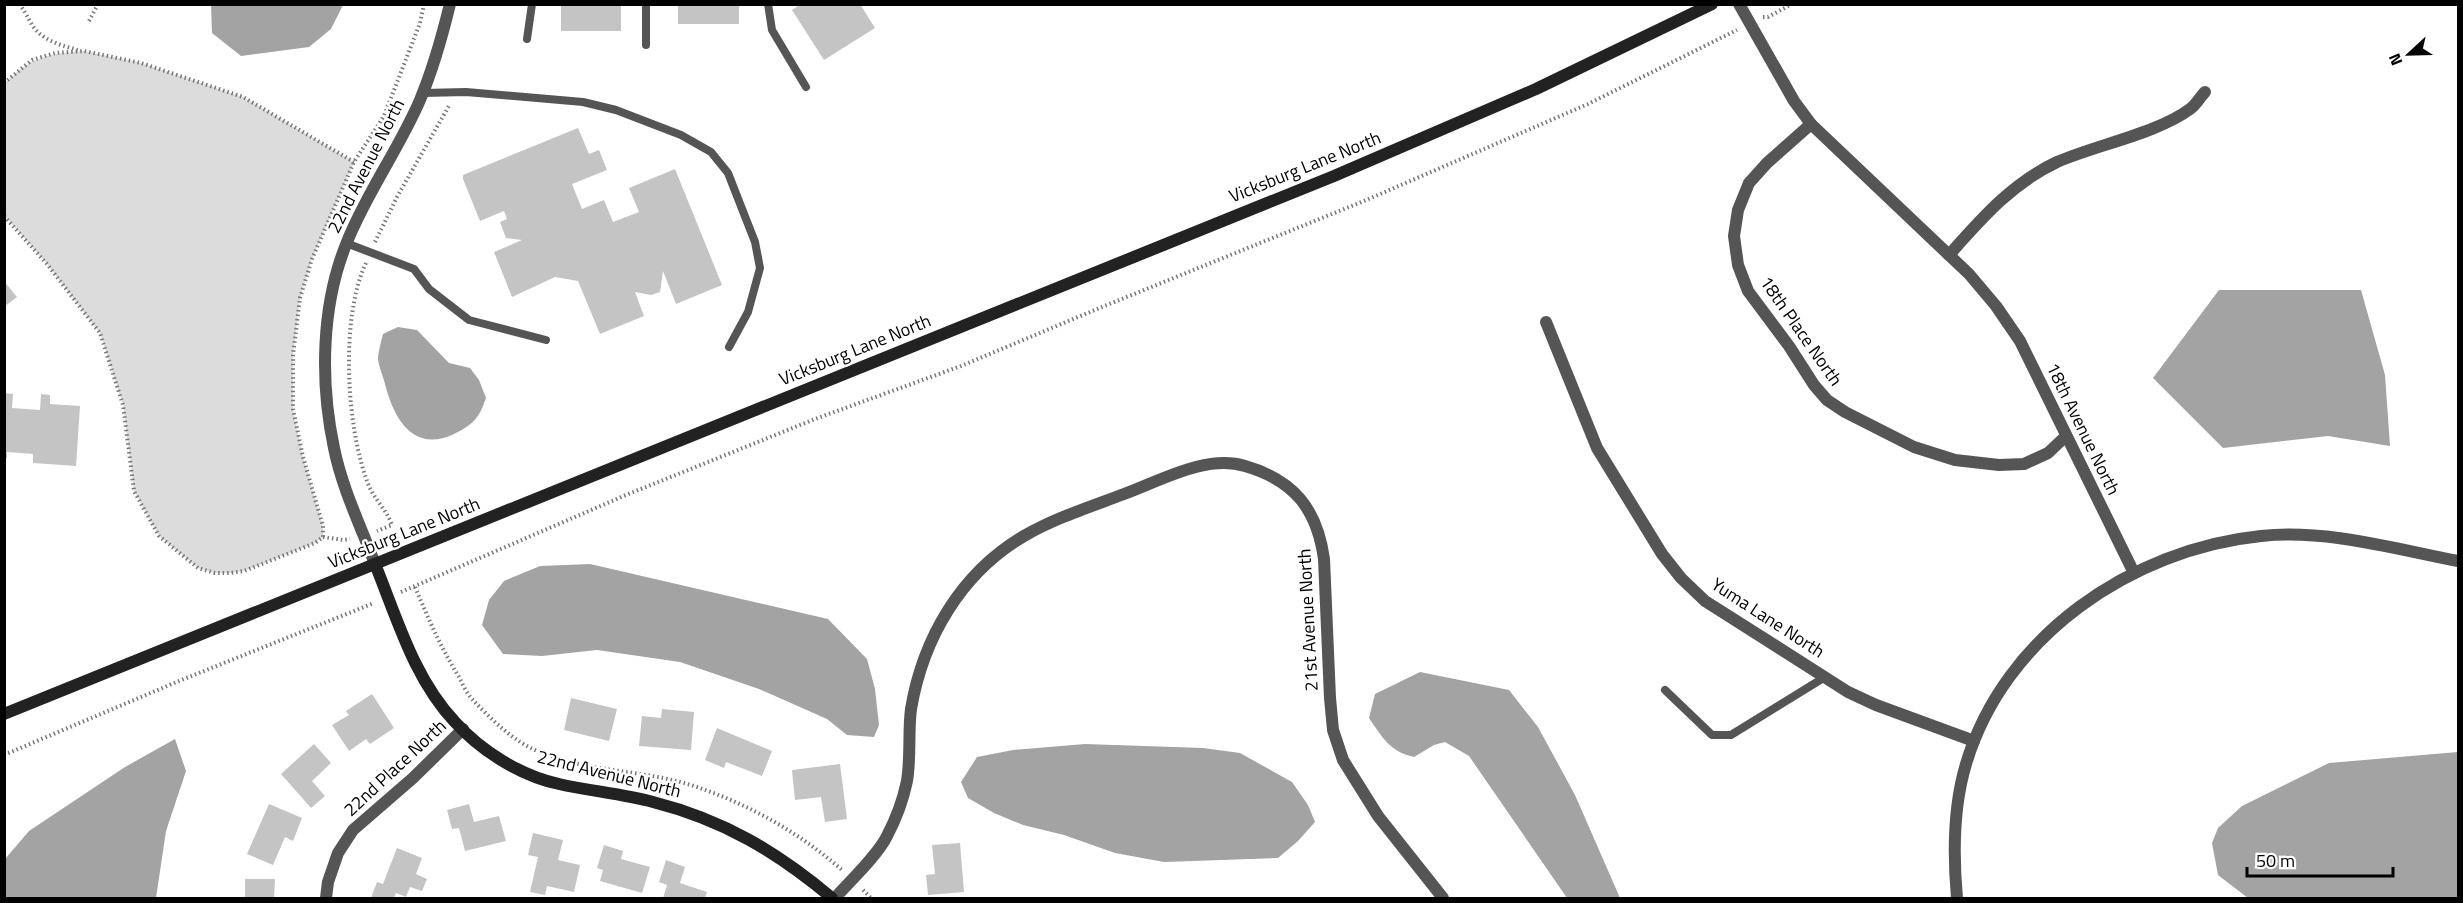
<svg xmlns="http://www.w3.org/2000/svg" width="2463" height="903" viewBox="0 0 2463 903" font-family="'Titillium Web',sans-serif">
<style>
.green{fill:#dcdcdc}
.water{fill:#a3a3a3}
.building{fill:#c4c4c4}
.lines{fill:none;stroke-linecap:round;stroke-linejoin:round}
.path{stroke:#777;stroke-width:4;stroke-dasharray:1.5 3;stroke-linecap:butt}
.lane{stroke:#555;stroke-width:8}
.street{stroke:#555;stroke-width:12}
.secondary{stroke:#222;stroke-width:12}
.labels{text-anchor:middle;stroke-width:4.5;stroke-linejoin:round;paint-order:stroke}
.street-label{font-size:18px;fill:#000;stroke:#fff}
</style>
<rect width="100%" height="100%" fill="#fff"/>
<path class="green" d="M84,51l57,12 102,34 111,65 -42,97 -12,39 -7,57v54l10,48 20,69v11l-8,6 -71,28 -14,2h-15l-17,-5 -39,-32 -25,-45 -11,-86 -23,-72 -53,-69 -42,-48v-133c25,-26 43,-29 79,-32z"/>
<g class="water">
<polygon points="211,5 211,4 343,5 331,29 309,47 241,56 212,33"/>
<polygon points="2219,290 2361,290 2385,375 2390,446 2328,436 2223,448 2153,378"/>
<path d="M398,327l19,3 32,33 21,5 9,12 7,18c-7,20 -12,26 -32,36 -41,19 -60,-15 -69,-50 -2,-8 -7,-19 -7,-27 1,-8 3,-15 5,-23z"/>
<polygon points="590,564 828,619 867,659 875,689 879,725 874,737 847,735 827,719 759,689 680,662 597,650 542,656 503,654 482,625 489,600 504,581 540,566"/>
<path d="M1420,672l89,18 29,37 37,68 45,103h-53l-98,-142 -24,-14 -11,3 -20,12c-25,-6 -31,-19 -45,-39l6,-24z"/>
<polygon points="175,739 186,771 166,831 156,898 5,898 5,859 29,831 125,767"/>
<polygon points="1085,744 1203,748 1240,753 1292,782 1308,805 1315,822 1298,841 1278,858 1164,862 1115,853 1064,835 1023,825 994,813 968,798 961,782 977,757 1013,750"/>
<polygon points="2458,752 2458,898 2248,898 2218,875 2212,843 2218,828 2242,806 2329,763"/>
</g>
<g class="building">
<rect x="561" y="4" width="60" height="27"/>
<rect x="678" y="4" width="61" height="20"/>
<polygon points="801,4 860,4 875,28 824,60 792,10"/>
<polygon points="578,128 589,154 599,150 607,170 572,184 582,209 604,200 613,222 639,212 629,188 675,169 722,285 676,304 663,271 660,292 651,295 635,292 644,316 600,334 578,281 555,277 512,297 494,252 522,240 506,238 500,222 507,219 504,211 480,221 463,179 463,175"/>
<polygon points="4,281 17,297 4,307"/>
<polygon points="4,393 13,394 12,408 40,410 41,394 50,395 50,404 80,406 76,466 33,463 33,454 7,452 7,458 4,458"/>
<polygon points="372,694 394,728 370,744 366,739 349,751 332,725 349,715 346,711"/>
<polygon points="571,698 617,709 609,741 564,730"/>
<polygon points="662,709 694,712 691,750 639,746 642,716 661,718"/>
<polygon points="717,728 772,751 762,776 726,762 724,768 705,760"/>
<polygon points="314,744 331,763 312,781 325,796 311,808 281,774"/>
<polygon points="840,764 847,819 825,822 821,797 795,800 792,770"/>
<polygon points="269,804 302,818 293,841 285,837 273,865 247,854"/>
<polygon points="469,804 474,822 499,816 506,841 465,851 459,828 452,829 447,810"/>
<polygon points="533,833 563,840 558,860 580,865 574,892 547,886 545,895 530,892 538,857 528,855"/>
<polygon points="960,843 964,892 928,895 926,875 935,874 932,845"/>
<polygon points="604,845 623,851 621,859 650,867 642,893 600,881 603,870 597,868"/>
<polygon points="397,848 422,858 416,874 427,879 422,891 410,887 406,897 396,893 394,898 371,898 377,882 383,884"/>
<polygon points="666,860 685,867 680,883 707,892 705,898 663,898 667,885 659,882"/>
<polygon points="245,879 275,879 274,898 245,898"/>
</g>
<g class="lines">
<g class="path">
<path d="M19,4c7,8 10,17 16,25 10,12 28,17 43,21"/>
<polyline points="1763,17 1768,17 1792,4"/>
<polyline points="89,21 98,4"/>
<polyline points="4,83 32,60 55,53 84,51 141,63 243,97 354,162"/>
<polyline points="4,216 47,264 100,333 123,405 134,491 159,536 198,568 215,573 230,573 244,571 315,543 323,537 323,526 303,457 293,409 293,355 300,298 312,259 354,162 384,116 420,23 424,4"/>
<polyline points="375,242 397,197 450,104"/>
<path d="M366,263c-26,54 -20,167 3,223 6,14 17,23 23,39l-15,6"/>
<polyline points="323,537 343,540 350,539"/>
<path d="M415,587c13,31 26,61 44,90 4,8 8,17 14,23 18,19 40,41 64,51 50,22 108,18 160,36 53,18 103,46 145,83"/>
<polyline points="401,592 626,495 815,419 961,366 1102,307 1364,201 1588,104 1737,30"/>
<polyline points="4,755 174,683 374,603"/>
<polyline points="863,890 871,898"/>
</g>
<g class="lane">
<polyline points="646,4 646,45"/>
<polyline points="768,4 772,30 806,87"/>
<polyline points="527,39 532,4"/>
<polyline points="423,93 466,92 583,102 616,110 681,135 711,152 728,173 755,242 760,268 748,312 729,347"/>
<polyline points="346,243 414,269 429,289 469,320 546,340"/>
<polyline points="1665,690 1712,735 1731,735 1825,677"/>
</g>
<g class="street">
<polyline points="1739,4 1794,101 1811,124 1969,274 1996,306 2020,341 2134,573"/>
<polyline points="1811,124 1767,163 1749,183 1738,210 1734,236 1738,265 1748,291 1789,346 1814,385 1827,400 1845,412 1914,447 1955,460 1999,465 2024,464 2048,453 2066,436"/>
<path d="M1949,255c32,-36 63,-72 108,-93 39,-17 101,-29 133,-53 6,-4 10,-12 15,-17"/>
<polyline points="1546,322 1597,448 1662,554 1681,578 1705,601 1848,692 1876,705 1974,741"/>
<path d="M375,564c-14,-37 -33,-76 -41,-116 -14,-66 -13,-143 13,-206 20,-50 52,-93 73,-142 13,-31 22,-63 30,-96"/>
<polyline points="326,898 328,882 338,853 353,830 413,778 463,729"/>
<path d="M835,898c14,-16 43,-43 52,-62 9,-17 16,-36 20,-55 4,-24 1,-49 4,-72 12,-71 50,-136 113,-173 31,-18 66,-29 100,-42 36,-13 82,-40 121,-28 49,14 72,43 79,93l6,139 3,32 10,30 35,56 65,82"/>
<path d="M1957,898c-4,-44 -4,-91 9,-134 38,-128 166,-215 295,-228 66,-7 134,13 197,25"/>
</g>
<g class="secondary">
<path d="M375,564c22,54 39,115 80,158 26,29 66,54 104,62 31,7 64,10 94,18 71,18 124,50 179,96"/>
<polyline points="4,714 1334,176 1536,89 1712,4"/>
</g>
</g>
<g class="labels">
<g class="street-label">
<text transform="translate(366 166) rotate(-63)" y="6">22nd Avenue North</text>
<text transform="translate(1305 167) rotate(-22)" y="6">Vicksburg Lane North</text>
<text transform="translate(1801 331) rotate(55)" y="6">18th Place North</text>
<text transform="translate(855 350) rotate(-22)" y="6">Vicksburg Lane North</text>
<text transform="translate(2083 429) rotate(64)" y="6">18th Avenue North</text>
<text transform="translate(404 533) rotate(-22)" y="6">Vicksburg Lane North</text>
<text transform="translate(1768 618) rotate(33)" y="6">Yuma Lane North</text>
<text transform="translate(1308 620) rotate(-93)" y="6">21st Avenue North</text>
<text transform="translate(395 768) rotate(-43)" y="6">22nd Place North</text>
<text transform="translate(609 774) rotate(14)" y="6">22nd Avenue North</text>
</g>
</g>
<rect width="2463" height="903" fill="none" stroke="#000000" stroke-width="12"/>
<g transform="translate(2409 54) rotate(248)" stroke="#ffffff" stroke-width="4.5" paint-order="stroke">
<path d="M0-4.5L10 22L0 15L-10 22Z" fill="#000000"/>
<text y="-9" font-size="16" font-weight="bold" text-anchor="middle" fill="#000000">N</text>
</g>
<path d="M2247 867v9h146v-9" fill="none" stroke="#000000" stroke-width="3"/>
<text x="2256" y="867" font-size="18" fill="#000000" stroke="#ffffff" stroke-width="4.5" paint-order="stroke">50 m</text>
</svg>
